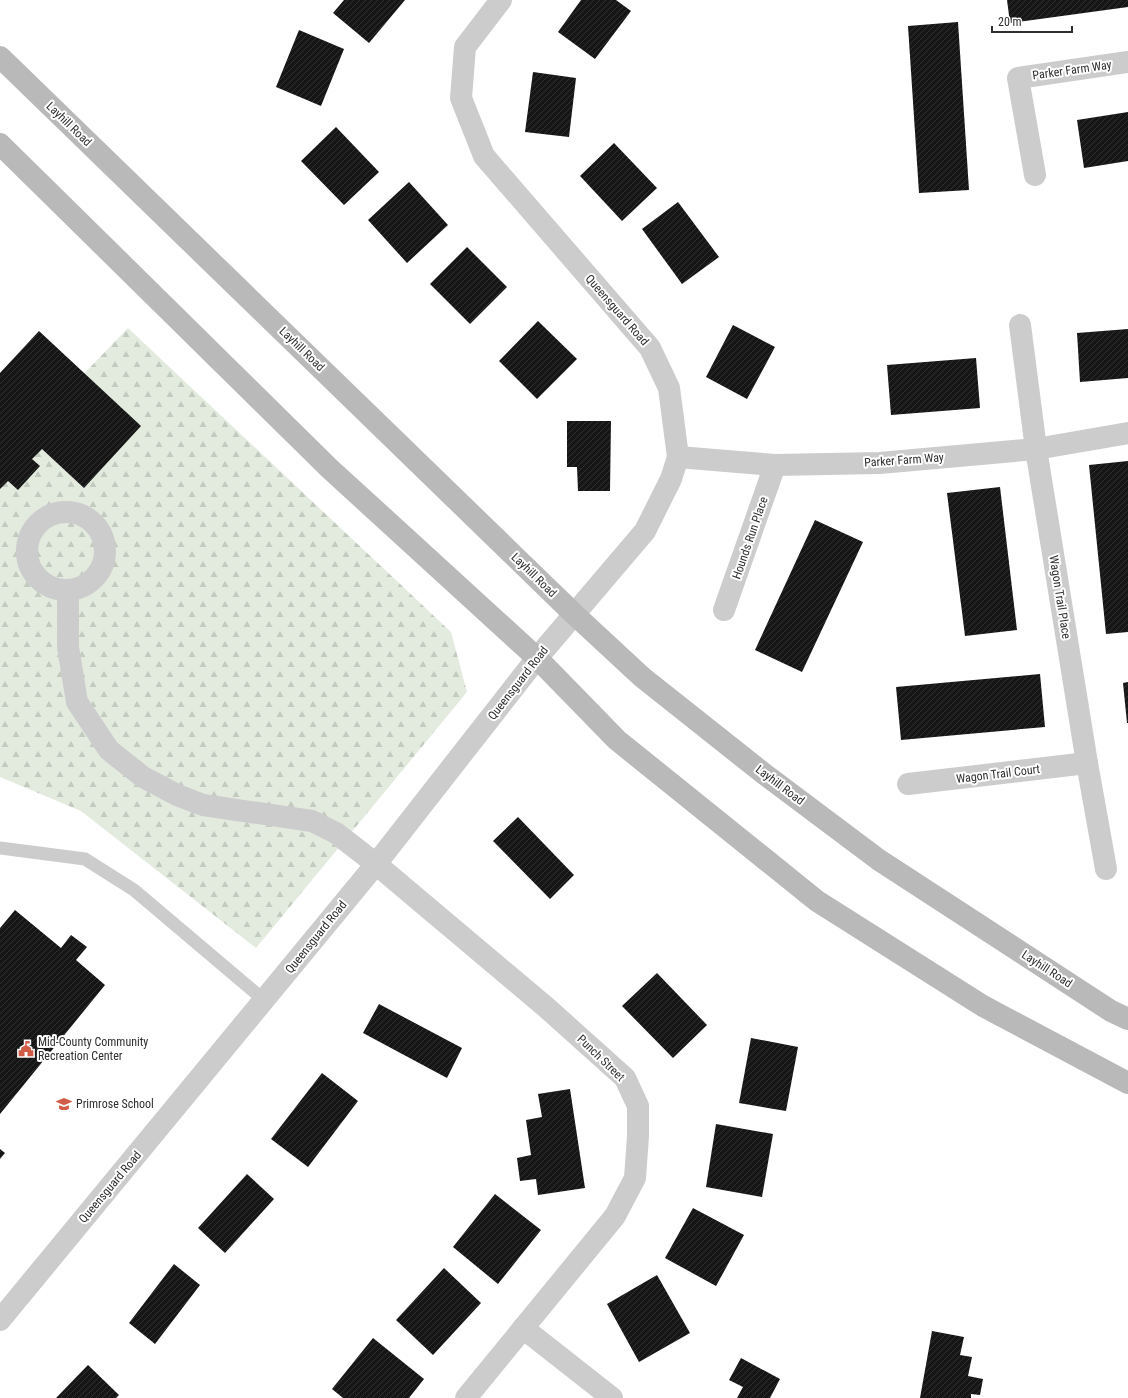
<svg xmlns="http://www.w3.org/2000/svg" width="1128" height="1398" viewBox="0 0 1128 1398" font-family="'Roboto Condensed',sans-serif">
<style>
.forest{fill:url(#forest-firs)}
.building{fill:url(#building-hatch)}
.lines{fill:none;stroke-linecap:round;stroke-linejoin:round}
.lane{stroke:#ccc;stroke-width:13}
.street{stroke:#ccc;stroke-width:22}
.secondary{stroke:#b9b9b9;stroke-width:22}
.labels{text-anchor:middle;stroke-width:4;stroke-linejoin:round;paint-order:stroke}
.street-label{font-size:12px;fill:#2f2f2f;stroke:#fff}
.poi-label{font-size:12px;fill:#2f2f2f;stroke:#fff;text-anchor:start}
</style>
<defs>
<pattern id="forest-firs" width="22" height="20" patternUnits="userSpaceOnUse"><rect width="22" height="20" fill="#e3ebdf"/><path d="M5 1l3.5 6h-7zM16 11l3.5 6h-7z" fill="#c3cac0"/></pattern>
<pattern id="building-hatch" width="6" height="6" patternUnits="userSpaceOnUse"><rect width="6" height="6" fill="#161616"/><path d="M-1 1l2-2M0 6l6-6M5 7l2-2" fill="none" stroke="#303030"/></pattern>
</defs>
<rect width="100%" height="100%" fill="#fff"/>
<polygon class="forest" points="128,328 451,632 467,692 256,948 81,811 0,777 0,461"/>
<g class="building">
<polygon points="344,0 405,0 369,43 333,13"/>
<polygon points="581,0 616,0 631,11 595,59 558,32"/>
<polygon points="1007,0 1128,0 1128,7 1010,23"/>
<polygon points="958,22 969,190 919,193 908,26"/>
<polygon points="299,30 344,49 321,106 276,87"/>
<polygon points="533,72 576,78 569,137 525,132"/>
<polygon points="1128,112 1128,161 1084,168 1077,120"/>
<polygon points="336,127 379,172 344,205 301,161"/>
<polygon points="614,143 657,188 622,221 580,176"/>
<polygon points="409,182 448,225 407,263 368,220"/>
<polygon points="678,202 719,257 682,284 642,229"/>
<polygon points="467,247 507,287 470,324 430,284"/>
<polygon points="538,321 577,359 537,399 499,361"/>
<polygon points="733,325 775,347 747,399 706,377"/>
<polygon points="1128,329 1128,378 1080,382 1077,333"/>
<polygon points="39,331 141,426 84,488 42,449 32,459 40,466 18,490 8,481 0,489 0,373"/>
<polygon points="976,358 980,408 891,415 887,365"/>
<polygon points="567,421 611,421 610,491 578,491 577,467 567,467"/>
<polygon points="1128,461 1128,632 1106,634 1089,465"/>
<polygon points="1000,487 1017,630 965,636 947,493"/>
<polygon points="815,520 863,542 802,672 755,650"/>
<polygon points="1040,674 1045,727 901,740 896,687"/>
<polygon points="1128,682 1128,723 1127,723 1123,683"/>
<polygon points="518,817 574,875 550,899 493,841"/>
<polygon points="15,910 61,948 71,935 87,947 76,960 105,985 0,1114 0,928"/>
<polygon points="657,973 707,1025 673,1058 622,1006"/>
<polygon points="379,1004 462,1048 447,1078 363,1033"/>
<polygon points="751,1038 798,1047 786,1111 739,1103"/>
<polygon points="322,1073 358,1101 308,1167 271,1139"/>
<polygon points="570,1089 585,1188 538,1195 536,1179 520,1181 517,1158 531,1155 526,1120 542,1117 538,1094"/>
<polygon points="716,1124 773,1134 762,1197 706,1187"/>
<polygon points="0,1149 5,1153 0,1159"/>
<polygon points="247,1174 274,1199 225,1253 198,1228"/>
<polygon points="495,1194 541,1230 498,1284 453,1247"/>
<polygon points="693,1208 744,1235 716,1286 665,1258"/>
<polygon points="174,1264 200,1285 155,1344 129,1323"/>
<polygon points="444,1268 481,1303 433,1355 396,1320"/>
<polygon points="657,1275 690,1333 639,1362 607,1304"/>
<polygon points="932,1331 964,1337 960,1355 972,1357 968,1376 983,1379 980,1395 971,1394 971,1398 920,1398"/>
<polygon points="373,1338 424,1379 409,1398 343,1398 332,1389"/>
<polygon points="741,1358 780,1379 770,1398 737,1398 743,1387 729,1380"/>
<polygon points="88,1365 119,1395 116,1398 56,1398"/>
</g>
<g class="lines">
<polyline class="lane" points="0,848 85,859 134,890 264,1000"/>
<g class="street">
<polyline points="1035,175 1018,78 1128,62"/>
<polyline points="1020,325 1036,449 1087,763 1106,869"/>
<polyline points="678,457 775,465 880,463 1036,449 1128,433"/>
<circle cx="66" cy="551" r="39"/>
<polyline points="68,590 68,647 77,702 109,750 143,777 177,795 203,805 312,821 336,833 376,864 547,1008 625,1078 638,1106 638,1136 635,1178 615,1216 466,1398"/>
<polyline points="724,610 775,465"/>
<polyline points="908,784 1087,763"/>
<polyline points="0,1320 376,864 537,658 645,531 671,479 678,457 669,388 650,348 484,156 461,98 465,47 501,0"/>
<polyline points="523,1328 612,1398"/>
</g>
<g class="secondary">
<polyline points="0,57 574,614 642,677 763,773 879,860 1111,1011 1128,1019"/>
<polyline points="0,144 329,468 537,658 617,740 817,901 983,1006 1128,1083"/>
</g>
</g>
<defs>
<symbol id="civic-bare" viewBox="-9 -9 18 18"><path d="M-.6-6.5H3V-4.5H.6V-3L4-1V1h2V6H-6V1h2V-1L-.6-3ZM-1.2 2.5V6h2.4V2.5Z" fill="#d15c47" stroke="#fff" stroke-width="2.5" paint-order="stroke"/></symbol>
<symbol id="school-bare" viewBox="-9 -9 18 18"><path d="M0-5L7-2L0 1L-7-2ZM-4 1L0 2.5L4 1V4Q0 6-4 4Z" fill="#d15c47" stroke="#fff" stroke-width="2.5" paint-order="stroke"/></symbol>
</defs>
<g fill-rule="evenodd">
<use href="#civic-bare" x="15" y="1038" width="22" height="22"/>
<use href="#school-bare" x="53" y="1093" width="22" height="22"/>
</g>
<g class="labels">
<g class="street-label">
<text transform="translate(1072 70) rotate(-8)" y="4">Parker Farm Way</text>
<text transform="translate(69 124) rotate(44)" y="4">Layhill Road</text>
<text transform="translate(617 310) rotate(49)" y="4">Queensguard Road</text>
<text transform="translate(302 349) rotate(44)" y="4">Layhill Road</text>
<text transform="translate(904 460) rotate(-4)" y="4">Parker Farm Way</text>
<text transform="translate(750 538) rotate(-71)" y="4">Hounds Run Place</text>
<text transform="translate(534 575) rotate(44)" y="4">Layhill Road</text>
<text transform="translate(1060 597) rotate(81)" y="4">Wagon Trail Place</text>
<text transform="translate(518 683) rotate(-52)" y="4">Queensguard Road</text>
<text transform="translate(998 774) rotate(-7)" y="4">Wagon Trail Court</text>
<text transform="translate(780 785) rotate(37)" y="4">Layhill Road</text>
<text transform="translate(316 937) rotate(-51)" y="4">Queensguard Road</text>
<text transform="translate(1047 969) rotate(33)" y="4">Layhill Road</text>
<text transform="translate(601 1058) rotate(44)" y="4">Punch Street</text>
<text transform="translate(110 1187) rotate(-50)" y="4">Queensguard Road</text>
</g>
<g class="poi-label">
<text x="38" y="1046">Mid-County Community<tspan x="38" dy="14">Recreation Center</tspan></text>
<text x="76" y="1108">Primrose School</text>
</g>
</g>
<path d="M992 26v6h80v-6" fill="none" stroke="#2f2f2f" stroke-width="2"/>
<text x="998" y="26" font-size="12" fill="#2f2f2f" stroke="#ffffff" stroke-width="3" paint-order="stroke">20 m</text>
</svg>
